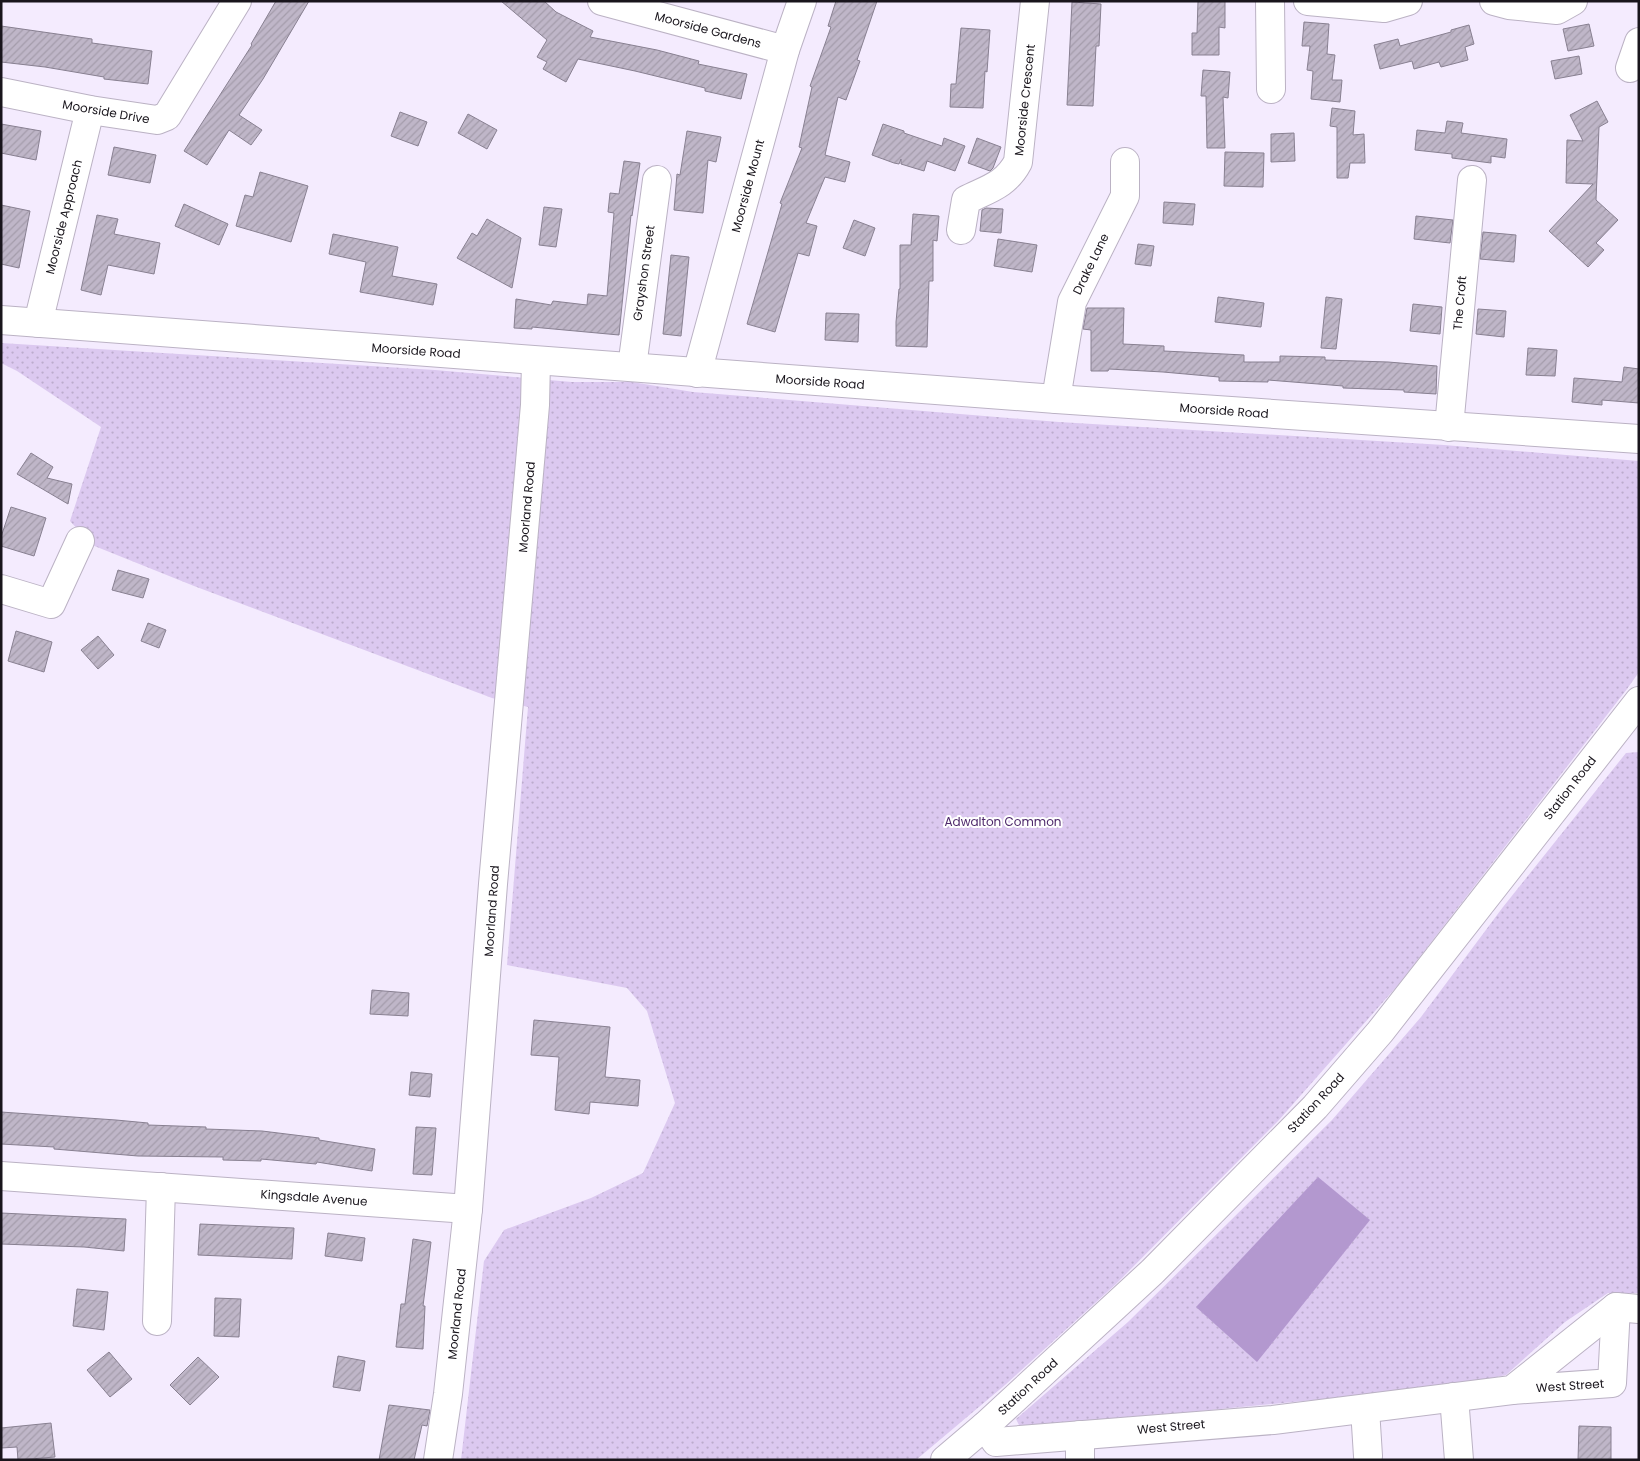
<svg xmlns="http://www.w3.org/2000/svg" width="1640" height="1461" viewBox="0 0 1640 1461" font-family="Poppins,sans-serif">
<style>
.park{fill:url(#park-dots)}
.water{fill:#b398cf}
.building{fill:url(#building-hatch);stroke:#888091}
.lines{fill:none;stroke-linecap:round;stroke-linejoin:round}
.minor-casing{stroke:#bbb2c4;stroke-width:30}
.major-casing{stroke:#bbb2c4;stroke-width:30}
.minor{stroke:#fff;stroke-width:28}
.major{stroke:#fff;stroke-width:28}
.labels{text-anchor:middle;stroke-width:4;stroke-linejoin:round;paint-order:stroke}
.street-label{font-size:12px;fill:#19151c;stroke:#fff}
.park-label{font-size:12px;fill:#4d286a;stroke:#fff}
</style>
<defs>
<pattern id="park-dots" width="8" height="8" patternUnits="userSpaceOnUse" patternTransform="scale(1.25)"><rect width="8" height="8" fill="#dcc9f0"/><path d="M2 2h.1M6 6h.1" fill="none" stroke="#bcaccd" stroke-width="1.8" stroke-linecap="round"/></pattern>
<pattern id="building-hatch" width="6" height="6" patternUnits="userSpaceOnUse" patternTransform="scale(1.25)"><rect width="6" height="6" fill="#bfb6c8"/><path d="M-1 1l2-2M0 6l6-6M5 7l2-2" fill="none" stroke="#a49cab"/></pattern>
</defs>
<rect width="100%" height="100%" fill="#f4ebfe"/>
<g class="park">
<polygon points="1,343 435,370 572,382 632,382 693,392 1059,422 1444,445 1639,461 1639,672 1627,689 1398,985 1279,1120 1116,1284 1005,1385 916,1460 461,1460 484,1261 504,1230 591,1198 643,1173 675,1103 647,1011 627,988 507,965 528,707 492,698 194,586 92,545 70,521 101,427 17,371 1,363"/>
<polygon points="1639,752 1639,1293 1608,1293 1565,1322 1506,1375 1447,1387 1190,1412 1078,1421 1021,1429 1016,1419 1128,1322 1332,1120 1421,1017 1503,907 1626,753"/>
</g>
<polygon class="water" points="1318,1177 1370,1220 1257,1362 1196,1307"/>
<g class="building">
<polygon points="276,1 309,1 263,79 239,115 262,130 251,145 229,130 207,165 184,151 252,45 251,44"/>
<polygon points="501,1 544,1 556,12 593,31 590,37 657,50 699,61 698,64 747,74 741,99 705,91 705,88 635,71 578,59 566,82 543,69 547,62 537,57 547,40"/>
<polygon points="836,1 877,1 857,60 860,61 846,100 838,97 825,155 850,162 845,182 825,177 806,223 817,226 809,256 798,253 775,332 747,324 782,204 780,203 802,148 799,147 812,87 810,86 831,27 828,26"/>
<polygon points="1198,1 1225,1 1225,28 1219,27 1219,55 1192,55 1192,33 1197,33"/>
<polygon points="1072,2 1101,4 1099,46 1096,46 1093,106 1067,105"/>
<polygon points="1304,22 1329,24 1327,54 1335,55 1332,80 1342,80 1340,102 1311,99 1313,71 1307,70 1310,46 1302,46"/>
<polygon points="1589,24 1594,46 1568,51 1563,29"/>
<polygon points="1469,25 1474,44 1465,47 1468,60 1441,67 1439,62 1414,69 1412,61 1380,69 1374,45 1398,39 1400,46 1451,32 1451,30"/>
<polygon points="1,26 92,39 92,43 152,51 148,84 104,79 104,77 45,67 1,62"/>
<polygon points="961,28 990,30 987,72 985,71 983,108 950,107 951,84 956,84"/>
<polygon points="1579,56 1582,74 1555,79 1551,61"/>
<polygon points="1203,70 1230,72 1228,98 1223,97 1225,148 1207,148 1206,96 1201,96"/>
<polygon points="1597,101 1608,122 1599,127 1596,200 1618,220 1596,243 1604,250 1588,267 1549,231 1593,184 1566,183 1567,140 1583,141 1570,115"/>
<polygon points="1332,108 1355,111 1353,135 1364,134 1365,163 1350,163 1348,178 1337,178 1337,127 1330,126"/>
<polygon points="400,112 427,122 418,146 391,136"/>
<polygon points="468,114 497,130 487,149 458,133"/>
<polygon points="1447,121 1463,123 1461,133 1507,139 1505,158 1491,156 1491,163 1452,158 1452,154 1415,150 1417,130 1445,133"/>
<polygon points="1,124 41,131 36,160 1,153"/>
<polygon points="883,124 904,131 904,133 942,146 944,138 965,146 955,171 927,161 924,171 901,164 901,159 899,164 894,163 872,155"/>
<polygon points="687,131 721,137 716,162 708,160 703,213 674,210 677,174 680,175"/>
<polygon points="1294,133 1295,161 1271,162 1271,134"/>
<polygon points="977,138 1001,147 993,168 990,171 968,163"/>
<polygon points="114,147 156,155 150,183 108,175"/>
<polygon points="1225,152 1264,153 1263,187 1224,186"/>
<polygon points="624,161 640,163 632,216 631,215 619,335 532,327 532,329 514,328 516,299 551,305 553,301 587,305 588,294 607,296 614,213 608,212 610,193 619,194"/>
<polygon points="260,172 308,186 291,242 236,226 245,195 253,197"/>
<polygon points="1164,202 1195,204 1193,225 1163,223"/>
<polygon points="184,204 228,224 219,245 175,226"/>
<polygon points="1,205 30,211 19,268 1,264"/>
<polygon points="544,207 562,209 556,247 539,245"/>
<polygon points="986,208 1003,209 1001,233 980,231 982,210"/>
<polygon points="913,214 939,216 937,241 933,240 933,281 929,281 927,347 896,346 896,322 899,289 900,289 900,245 911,245"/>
<polygon points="97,215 118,219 114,234 160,243 154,274 108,265 101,295 81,290"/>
<polygon points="1416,216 1453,220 1450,243 1414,239"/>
<polygon points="487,219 521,238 512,288 457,258 472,233 477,236"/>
<polygon points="854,220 875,228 865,256 843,248"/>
<polygon points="1483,232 1516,235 1514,262 1480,259"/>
<polygon points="333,234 398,247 392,276 437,284 433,305 360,292 366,262 329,254"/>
<polygon points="998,239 1037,245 1032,272 994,266"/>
<polygon points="1138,244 1154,246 1151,266 1135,264"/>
<polygon points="671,255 689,257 681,336 663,334"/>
<polygon points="1218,297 1264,303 1261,327 1215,322"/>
<polygon points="1326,297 1342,299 1336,349 1321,348"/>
<polygon points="1413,304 1442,307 1440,334 1410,331"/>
<polygon points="1087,308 1124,308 1123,344 1164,346 1164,351 1244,355 1244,362 1280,362 1280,356 1325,357 1325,360 1388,362 1437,366 1436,394 1404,392 1404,390 1343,388 1343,386 1268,380 1268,382 1219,381 1219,377 1163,372 1109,369 1108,371 1091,371 1091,330 1083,329"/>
<polygon points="1478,309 1506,311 1504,337 1476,334"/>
<polygon points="826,313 859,314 858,342 825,340"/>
<polygon points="1528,348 1557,350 1555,376 1526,375"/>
<polygon points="1624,367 1639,369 1639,403 1602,400 1602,405 1572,402 1574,378 1622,382"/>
<polygon points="31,453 53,467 47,478 72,484 68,504 17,474"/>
<polygon points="11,507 46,518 34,556 1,546 1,537"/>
<polygon points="118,570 149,579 143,598 112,590"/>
<polygon points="148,623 166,630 159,648 141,641"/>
<polygon points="16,631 52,642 44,672 8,661"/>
<polygon points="98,636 114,655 98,669 81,650"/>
<polygon points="372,990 409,993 408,1016 370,1014"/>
<polygon points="534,1020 610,1027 605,1077 640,1080 638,1106 590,1102 589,1114 555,1110 559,1057 531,1055"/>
<polygon points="411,1072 432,1074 430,1097 409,1095"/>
<polygon points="1,1112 116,1120 148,1123 148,1125 206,1127 206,1129 262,1131 319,1138 319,1140 375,1149 372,1171 317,1162 316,1164 261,1159 261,1161 223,1160 223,1157 138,1156 54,1149 54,1147 1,1144"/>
<polygon points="416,1127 436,1128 432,1175 413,1174"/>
<polygon points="1,1213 126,1219 124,1251 84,1247 1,1244"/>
<polygon points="200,1224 294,1228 292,1259 198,1255"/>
<polygon points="328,1233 365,1238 362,1261 325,1256"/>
<polygon points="413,1239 431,1242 423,1306 425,1306 423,1349 396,1347 401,1304 405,1304"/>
<polygon points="77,1289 108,1292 104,1330 73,1326"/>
<polygon points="215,1298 241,1299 239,1337 214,1336"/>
<polygon points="109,1352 132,1379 110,1397 87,1370"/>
<polygon points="338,1356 365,1361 360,1391 333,1387"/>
<polygon points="198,1357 219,1377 190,1405 170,1385"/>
<polygon points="389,1405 430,1410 427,1426 422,1425 414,1460 379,1460"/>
<polygon points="51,1423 55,1457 18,1460 17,1447 1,1448 1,1428"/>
<polygon points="1579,1426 1611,1427 1611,1460 1578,1460"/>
</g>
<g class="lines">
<defs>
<g id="minor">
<polyline points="602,1 785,50"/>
<polyline points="1270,1 1271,89"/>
<polyline points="1308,1 1384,8 1408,1"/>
<polyline points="1494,1 1509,5 1557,10 1573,1"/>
<polyline points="1630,68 1639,42"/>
<polyline points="1,92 90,110 157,120 167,116 237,1"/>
<path d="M961,230l5,-30c22,-11 40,-15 52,-38l17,-161"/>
<polyline points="1,320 1056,399 1639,439"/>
<polyline points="38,323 90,110"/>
<polyline points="632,367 657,180"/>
<polyline points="697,373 785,50 802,1"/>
<polyline points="1056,399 1072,302 1125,196 1125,162"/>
<polyline points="1449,427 1472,180"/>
<polyline points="1,589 51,604 80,541"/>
<polyline points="1,1176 468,1209"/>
<polyline points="157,1321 161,1187"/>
<polyline points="1512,1390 1612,1383 1616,1307"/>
<polyline points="1454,1397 1459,1460"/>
<polyline points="1365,1409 1368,1456"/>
<polyline points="985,1426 996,1442 1273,1420 1512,1390 1616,1307 1639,1309"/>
<polyline points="1080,1435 1080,1460"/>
<polyline points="438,1460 448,1394 468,1209 493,884 535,405 536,361"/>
</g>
<polyline id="major" points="945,1460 985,1426 1152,1272 1315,1107 1380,1032 1639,701"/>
</defs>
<use href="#minor" class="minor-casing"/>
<use href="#major" class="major-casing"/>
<use href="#minor" class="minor"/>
<use href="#major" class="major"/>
</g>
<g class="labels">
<g class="street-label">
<text transform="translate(708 30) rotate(15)" y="4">Moorside Gardens</text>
<text transform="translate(1025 100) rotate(-84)" y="4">Moorside Crescent</text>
<text transform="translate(106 112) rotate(10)" y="4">Moorside Drive</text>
<text transform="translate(748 186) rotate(-75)" y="4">Moorside Mount</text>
<text transform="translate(64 217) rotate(-76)" y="4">Moorside Approach</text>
<text transform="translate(1091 264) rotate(-64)" y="4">Drake Lane</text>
<text transform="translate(644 273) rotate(-82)" y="4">Grayshon Street</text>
<text transform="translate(1460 303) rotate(-85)" y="4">The Croft</text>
<text transform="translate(416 351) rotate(4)" y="4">Moorside Road</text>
<text transform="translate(820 382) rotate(4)" y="4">Moorside Road</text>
<text transform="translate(1224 411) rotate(4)" y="4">Moorside Road</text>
<text transform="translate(527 507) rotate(-85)" y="4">Moorland Road</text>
<text transform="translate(1570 788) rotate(-52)" y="4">Station Road</text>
<text transform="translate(492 911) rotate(-86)" y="4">Moorland Road</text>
<text transform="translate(1316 1103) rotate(-47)" y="4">Station Road</text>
<text transform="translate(314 1198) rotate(4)" y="4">Kingsdale Avenue</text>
<text transform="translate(457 1314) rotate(-84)" y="4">Moorland Road</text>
<text transform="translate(1570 1386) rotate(-4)" y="4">West Street</text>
<text transform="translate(1028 1387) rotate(-43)" y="4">Station Road</text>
<text transform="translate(1171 1427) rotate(-5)" y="4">West Street</text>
</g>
<g class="park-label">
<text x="1003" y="826">Adwalton Common</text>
</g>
</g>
<rect width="1640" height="1461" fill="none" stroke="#19151c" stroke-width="5"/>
</svg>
